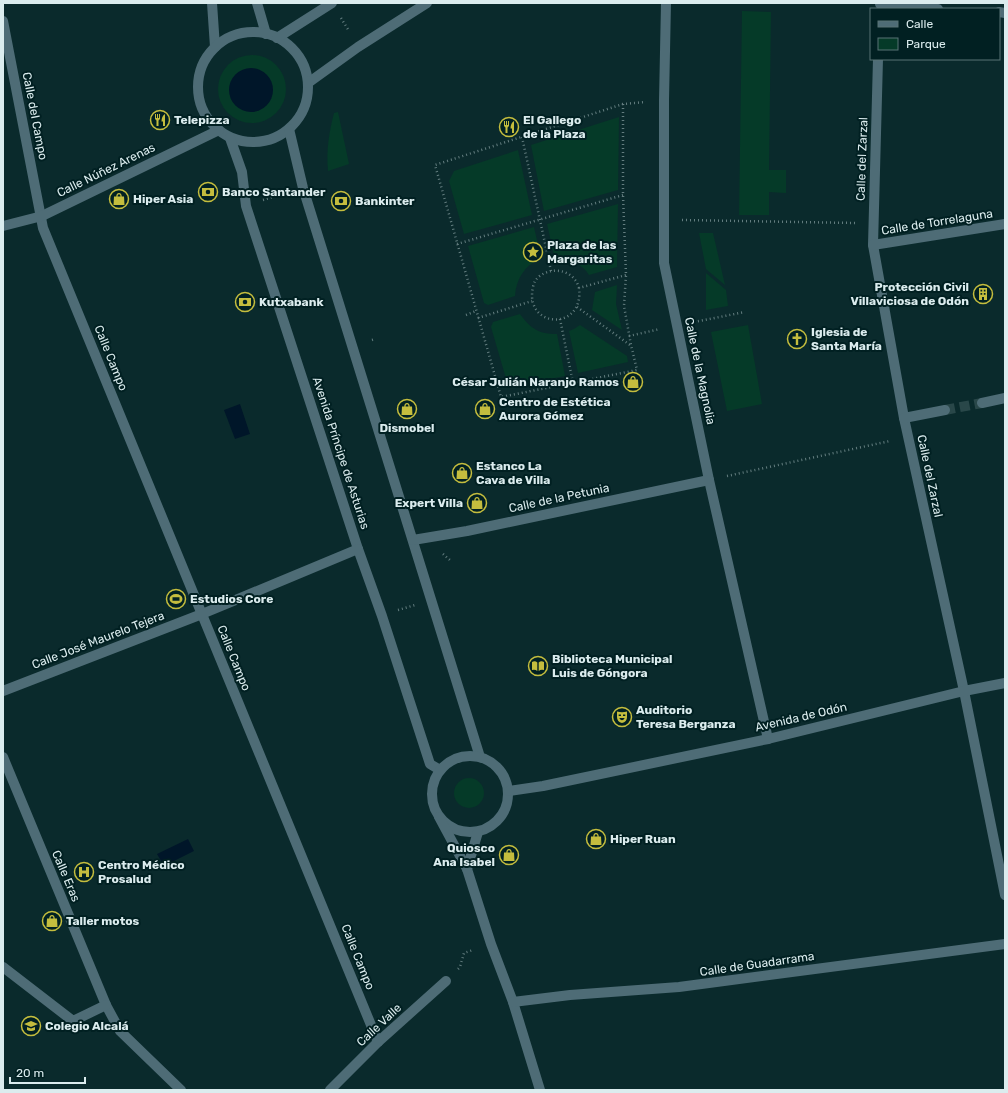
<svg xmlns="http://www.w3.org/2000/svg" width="1008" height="1093" viewBox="0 0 1008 1093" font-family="Rubik,sans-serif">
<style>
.green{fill:#053a28}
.water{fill:#001629}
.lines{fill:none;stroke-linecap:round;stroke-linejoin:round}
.minor-tunnel{stroke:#294749;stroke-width:10;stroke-dasharray:10 5;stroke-linecap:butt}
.path{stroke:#637d7f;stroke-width:2.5;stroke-dasharray:1 3;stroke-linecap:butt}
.minor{stroke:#4e6c76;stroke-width:10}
.labels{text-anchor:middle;stroke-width:4;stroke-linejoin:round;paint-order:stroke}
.street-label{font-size:12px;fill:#dbecee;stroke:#012022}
.poi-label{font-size:12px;font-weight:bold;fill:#dbecee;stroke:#012022;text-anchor:start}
</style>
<rect width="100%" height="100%" fill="#0a2a2c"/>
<g class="green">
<polygon points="742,11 771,12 769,170 786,170 786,193 769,192 769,215 739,215"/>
<circle cx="252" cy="89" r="34"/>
<path d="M338,112l11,52 -21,7c-2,-20 1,-39 6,-58z"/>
<polygon points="619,117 618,190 544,211 531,145"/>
<polygon points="518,150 532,215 464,234 449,181 454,171"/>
<path d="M618,204l-1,63 -28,8c-5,-10 -24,-19 -35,-20l-7,-31z"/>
<path d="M534,227l7,31c-16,7 -25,21 -26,38l-27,9 -4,-2 -16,-57z"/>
<polygon points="699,233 713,233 725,285 706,269"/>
<polygon points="706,273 726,290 728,306 706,310"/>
<polygon points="617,285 616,304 622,330 592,310 595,292"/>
<path d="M520,314c11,15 19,20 37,20l8,42 -51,10 -7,-4 -16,-55 2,-5z"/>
<polygon points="580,325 627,356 628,362 578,373 569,331 574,329"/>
<polygon points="748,325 762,404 727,411 711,332"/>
<circle cx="469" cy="793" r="15"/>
</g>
<g class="water">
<circle cx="251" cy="90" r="22"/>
<polygon points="240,404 250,434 235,439 224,410"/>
<polygon points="188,839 194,851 164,866 157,854"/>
</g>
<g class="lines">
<polyline class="minor-tunnel" points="945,410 982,403"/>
<g class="path">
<polyline points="341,18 349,31"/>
<polyline points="623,104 623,195 626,275 624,306 631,345 637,370 501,397 435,165 623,104 646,102"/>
<polyline points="522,137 551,271"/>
<polyline points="263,200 286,193"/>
<polyline points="682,220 855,223"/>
<polyline points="457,244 623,195"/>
<path d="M579,288c-1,-3 -2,-6 -4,-8 -9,-13 -31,-12 -40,1 -2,4 -3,10 -3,15 1,33 52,32 47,-8l47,-13"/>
<polyline points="577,307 630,345"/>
<polyline points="466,315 476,311"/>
<polyline points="478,318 532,301"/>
<polyline points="560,319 573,383"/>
<polyline points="694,322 745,312"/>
<polyline points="629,336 660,329"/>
<polyline points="372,340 375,339"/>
<polyline points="727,476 890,441"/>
<polyline points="443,554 451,561"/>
<polyline points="398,610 415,605"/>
<polyline points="458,969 460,967 464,953 473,950"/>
</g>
<g class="minor">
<polyline points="212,3 215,47"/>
<polyline points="257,3 266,34"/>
<polyline points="666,3 664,100 664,263 709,480 768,739"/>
<polyline points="880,4 908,7 938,9"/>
<polyline points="999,12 1005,13"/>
<polyline points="3,21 43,228 378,1042"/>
<circle cx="253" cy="87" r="55"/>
<polyline points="277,38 332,3"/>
<polyline points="878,59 873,245 904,418 964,691 1005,895"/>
<polyline points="308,83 358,47 427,3"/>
<polyline points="289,129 303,188 480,757"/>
<polyline points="230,138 242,172 246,206 358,549 382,616 430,764 440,770"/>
<polyline points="3,226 42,216 219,130"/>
<polyline points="873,245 1005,224"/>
<polyline points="982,403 1005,398"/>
<polyline points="904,418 945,410"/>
<polyline points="413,540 467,531 709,480"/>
<polyline points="3,691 202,614 358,549"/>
<circle cx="470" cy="794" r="38"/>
<polyline points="3,757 106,1005 120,1031 181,1090"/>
<polyline points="509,791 543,786 768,739 964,691 1005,683"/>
<polyline points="439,817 467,869 491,944 513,1002 540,1090"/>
<polyline points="467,869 478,832"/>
<polyline points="3,967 73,1021 106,1005"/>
<polyline points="513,1002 570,995 679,987 1005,944"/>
<polyline points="330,1090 378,1042 446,981"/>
</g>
</g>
<defs>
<symbol id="restaurant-ring" viewBox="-11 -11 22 22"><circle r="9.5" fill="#012022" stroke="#c4bd3e" stroke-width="1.5"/><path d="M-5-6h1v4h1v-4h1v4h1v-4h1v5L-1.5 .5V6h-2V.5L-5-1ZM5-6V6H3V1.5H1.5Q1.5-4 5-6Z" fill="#c4bd3e"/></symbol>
<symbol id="bank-ring" viewBox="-11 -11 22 22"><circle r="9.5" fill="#012022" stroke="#c4bd3e" stroke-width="1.5"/><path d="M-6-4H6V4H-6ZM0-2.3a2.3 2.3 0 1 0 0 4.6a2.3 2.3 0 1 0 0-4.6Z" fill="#c4bd3e"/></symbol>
<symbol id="shop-ring" viewBox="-11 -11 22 22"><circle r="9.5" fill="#012022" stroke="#c4bd3e" stroke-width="1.5"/><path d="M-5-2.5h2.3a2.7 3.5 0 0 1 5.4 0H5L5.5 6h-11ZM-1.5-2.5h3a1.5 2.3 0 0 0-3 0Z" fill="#c4bd3e"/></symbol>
<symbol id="sight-ring" viewBox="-11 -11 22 22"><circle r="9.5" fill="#012022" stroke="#c4bd3e" stroke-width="1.5"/><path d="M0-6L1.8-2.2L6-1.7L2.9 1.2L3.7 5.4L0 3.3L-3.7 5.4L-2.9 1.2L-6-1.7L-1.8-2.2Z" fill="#c4bd3e"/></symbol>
<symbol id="building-ring" viewBox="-11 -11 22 22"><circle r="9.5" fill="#012022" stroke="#c4bd3e" stroke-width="1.5"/><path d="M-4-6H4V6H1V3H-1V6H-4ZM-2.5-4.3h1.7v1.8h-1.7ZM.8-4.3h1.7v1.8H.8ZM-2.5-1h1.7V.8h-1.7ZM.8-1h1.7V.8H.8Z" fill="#c4bd3e"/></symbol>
<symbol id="church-ring" viewBox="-11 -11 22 22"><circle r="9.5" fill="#012022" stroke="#c4bd3e" stroke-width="1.5"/><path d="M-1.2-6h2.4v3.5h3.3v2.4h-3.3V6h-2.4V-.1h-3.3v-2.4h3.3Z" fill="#c4bd3e"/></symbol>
<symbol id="stadium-ring" viewBox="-11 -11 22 22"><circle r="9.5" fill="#012022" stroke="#c4bd3e" stroke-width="1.5"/><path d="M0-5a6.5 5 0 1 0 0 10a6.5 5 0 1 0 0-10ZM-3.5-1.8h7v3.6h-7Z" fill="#c4bd3e"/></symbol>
<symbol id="library-ring" viewBox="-11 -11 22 22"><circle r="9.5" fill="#012022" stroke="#c4bd3e" stroke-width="1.5"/><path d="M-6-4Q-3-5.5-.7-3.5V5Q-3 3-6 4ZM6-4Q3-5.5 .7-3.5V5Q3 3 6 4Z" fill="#c4bd3e"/></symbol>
<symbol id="theatre-ring" viewBox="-11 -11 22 22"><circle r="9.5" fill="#012022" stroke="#c4bd3e" stroke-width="1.5"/><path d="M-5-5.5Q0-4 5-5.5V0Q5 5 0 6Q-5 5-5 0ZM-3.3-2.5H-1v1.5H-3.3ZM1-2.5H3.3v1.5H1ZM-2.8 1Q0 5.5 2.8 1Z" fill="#c4bd3e"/></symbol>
<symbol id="hospital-ring" viewBox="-11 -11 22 22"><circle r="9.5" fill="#012022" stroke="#c4bd3e" stroke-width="1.5"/><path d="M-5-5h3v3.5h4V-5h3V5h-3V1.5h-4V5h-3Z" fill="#c4bd3e"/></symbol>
<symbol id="school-ring" viewBox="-11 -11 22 22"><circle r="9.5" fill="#012022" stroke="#c4bd3e" stroke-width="1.5"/><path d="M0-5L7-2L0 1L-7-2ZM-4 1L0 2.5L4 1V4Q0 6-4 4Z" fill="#c4bd3e"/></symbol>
</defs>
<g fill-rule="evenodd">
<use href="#restaurant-ring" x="149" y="109" width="22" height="22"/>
<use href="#restaurant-ring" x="498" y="116" width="22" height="22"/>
<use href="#bank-ring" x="197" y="181" width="22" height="22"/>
<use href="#shop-ring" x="108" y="188" width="22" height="22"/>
<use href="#bank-ring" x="330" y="190" width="22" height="22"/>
<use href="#sight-ring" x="522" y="241" width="22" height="22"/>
<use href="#building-ring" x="972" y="283" width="22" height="22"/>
<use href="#bank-ring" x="234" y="291" width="22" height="22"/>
<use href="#church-ring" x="786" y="328" width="22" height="22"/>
<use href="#shop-ring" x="622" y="371" width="22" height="22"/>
<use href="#shop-ring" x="396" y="398" width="22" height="22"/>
<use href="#shop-ring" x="474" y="398" width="22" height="22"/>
<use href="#shop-ring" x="451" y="462" width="22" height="22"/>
<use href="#shop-ring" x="466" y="492" width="22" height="22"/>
<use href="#stadium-ring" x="165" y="588" width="22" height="22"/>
<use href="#library-ring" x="527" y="655" width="22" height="22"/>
<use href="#theatre-ring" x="611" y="706" width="22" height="22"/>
<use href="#shop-ring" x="585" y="828" width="22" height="22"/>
<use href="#shop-ring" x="498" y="844" width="22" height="22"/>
<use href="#hospital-ring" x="73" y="861" width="22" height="22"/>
<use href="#shop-ring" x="41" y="910" width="22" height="22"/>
<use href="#school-ring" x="20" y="1015" width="22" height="22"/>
</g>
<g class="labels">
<g class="street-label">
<text transform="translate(35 116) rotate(79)" y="4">Calle del Campo</text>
<text transform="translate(862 159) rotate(-88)" y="4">Calle del Zarzal</text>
<text transform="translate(106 170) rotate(-26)" y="4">Calle Núñez Arenas</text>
<text transform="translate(937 222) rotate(-9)" y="4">Calle de Torrelaguna</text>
<text transform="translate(111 358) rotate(68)" y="4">Calle Campo</text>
<text transform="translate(700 371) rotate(78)" y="4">Calle de la Magnolia</text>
<text transform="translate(341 453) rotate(72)" y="4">Avenida Príncipe de Asturias</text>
<text transform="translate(930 476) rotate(78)" y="4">Calle del Zarzal</text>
<text transform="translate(559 498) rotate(-12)" y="4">Calle de la Petunia</text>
<text transform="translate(98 640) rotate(-21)" y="4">Calle José Maurelo Tejera</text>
<text transform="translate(234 658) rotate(68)" y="4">Calle Campo</text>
<text transform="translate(801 717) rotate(-13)" y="4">Avenida de Odón</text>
<text transform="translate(66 876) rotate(67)" y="4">Calle Eras</text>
<text transform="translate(358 957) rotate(68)" y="4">Calle Campo</text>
<text transform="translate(757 964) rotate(-8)" y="4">Calle de Guadarrama</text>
<text transform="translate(379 1025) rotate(-43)" y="4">Calle Valle</text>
</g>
<g class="poi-label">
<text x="174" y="124">Telepizza</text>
<text x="523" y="124">El Gallego<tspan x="523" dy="14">de la Plaza</tspan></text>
<text x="222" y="196">Banco Santander</text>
<text x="133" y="203">Hiper Asia</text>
<text x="355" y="205">Bankinter</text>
<text x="547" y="249">Plaza de las<tspan x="547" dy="14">Margaritas</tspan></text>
<text x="969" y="291" text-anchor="end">Protección Civil<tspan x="969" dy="14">Villaviciosa de Odón</tspan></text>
<text x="259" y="306">Kutxabank</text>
<text x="811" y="336">Iglesia de<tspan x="811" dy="14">Santa María</tspan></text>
<text x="619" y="386" text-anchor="end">César Julián Naranjo Ramos</text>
<text x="499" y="406">Centro de Estética<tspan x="499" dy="14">Aurora Gómez</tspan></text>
<text x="407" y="432" text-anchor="middle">Dismobel</text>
<text x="476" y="470">Estanco La<tspan x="476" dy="14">Cava de Villa</tspan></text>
<text x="463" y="507" text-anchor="end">Expert Villa</text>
<text x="190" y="603">Estudios Core</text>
<text x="552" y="663">Biblioteca Municipal<tspan x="552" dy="14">Luis de Góngora</tspan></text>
<text x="636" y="714">Auditorio<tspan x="636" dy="14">Teresa Berganza</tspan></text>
<text x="610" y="843">Hiper Ruan</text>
<text x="495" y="852" text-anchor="end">Quiosco<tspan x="495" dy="14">Ana Isabel</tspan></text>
<text x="98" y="869">Centro Médico<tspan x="98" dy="14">Prosalud</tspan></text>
<text x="66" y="925">Taller motos</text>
<text x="45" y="1030">Colegio Alcalá</text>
</g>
</g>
<rect width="1008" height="1093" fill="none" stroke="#dbecee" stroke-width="8"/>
<rect x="870" y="8" width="130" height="52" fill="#012022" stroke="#587274"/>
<rect x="878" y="21" width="20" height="6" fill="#4e6c76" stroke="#587274"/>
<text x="906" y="28" font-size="12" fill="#dbecee">Calle</text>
<rect x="878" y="38" width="20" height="12" fill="#053a28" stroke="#587274"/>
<text x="906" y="48" font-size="12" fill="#dbecee">Parque</text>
<path d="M10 1077v6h75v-6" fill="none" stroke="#dbecee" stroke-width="2"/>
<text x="16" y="1077" font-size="12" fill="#dbecee" stroke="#012022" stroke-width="3" paint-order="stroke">20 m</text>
</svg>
